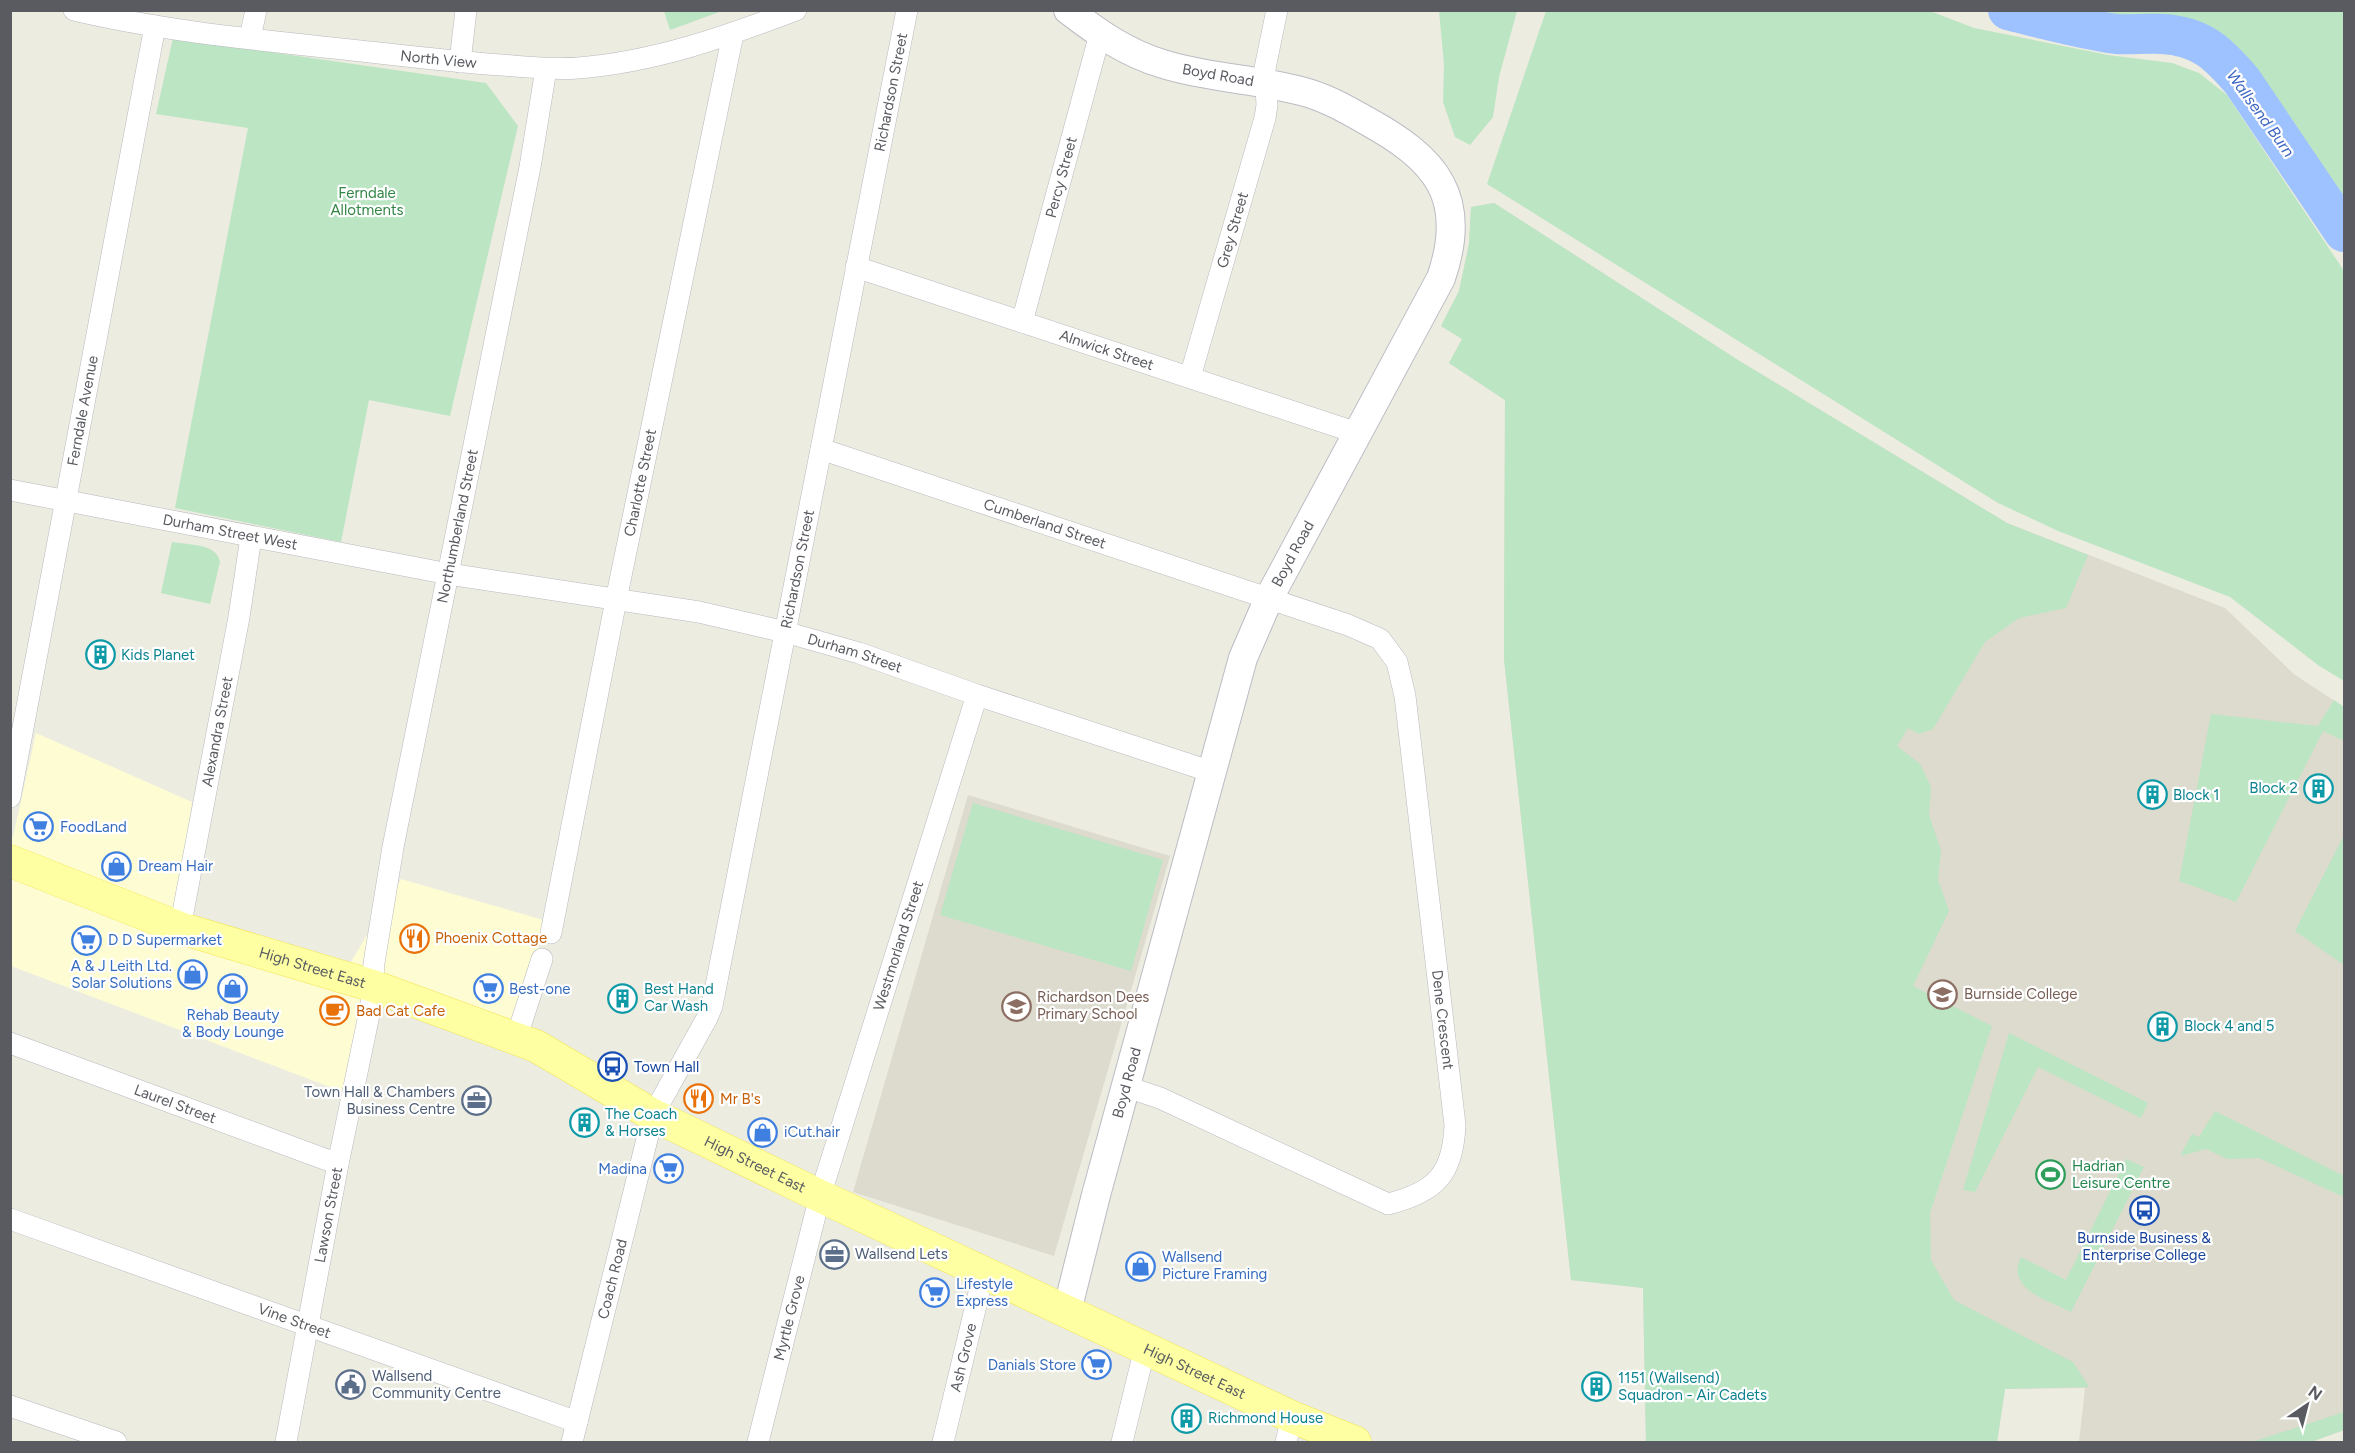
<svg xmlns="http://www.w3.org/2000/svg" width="2355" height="1453" viewBox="0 0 2355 1453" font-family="Figtree,sans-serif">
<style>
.commercial{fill:#fefcd3}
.education{fill:#dcdbce}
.green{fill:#bbe5c3}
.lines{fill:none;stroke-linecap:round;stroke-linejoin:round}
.river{stroke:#9dc2ff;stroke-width:40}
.street-casing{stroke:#b8b9bf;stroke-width:22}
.secondary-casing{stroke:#bbbcc4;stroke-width:30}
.primary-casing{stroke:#f3e352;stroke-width:33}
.street{stroke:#fff;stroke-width:21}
.secondary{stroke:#fff;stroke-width:28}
.primary{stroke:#fdffa2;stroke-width:32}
.labels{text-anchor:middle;stroke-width:4.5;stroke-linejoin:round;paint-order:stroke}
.street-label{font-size:15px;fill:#595b61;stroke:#fff}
.park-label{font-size:15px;fill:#338546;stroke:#fff}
.culture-label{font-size:15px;fill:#0d838f;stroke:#fff;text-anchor:start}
.shop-label{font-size:15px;fill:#366cbe;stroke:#fff;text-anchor:start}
.food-label{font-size:15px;fill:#c56008;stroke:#fff;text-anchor:start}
.education-label{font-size:15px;fill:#785e54;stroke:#fff;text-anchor:start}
.transit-label{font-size:15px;fill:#164399;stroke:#fff;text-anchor:start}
.service-label{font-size:15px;fill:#4e5e75;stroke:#fff;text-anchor:start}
.leisure-label{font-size:15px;fill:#27864d;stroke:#fff;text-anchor:start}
.water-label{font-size:16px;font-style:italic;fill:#3f67c3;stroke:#fff}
</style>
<rect width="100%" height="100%" fill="#ecece0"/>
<polygon class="commercial" points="36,733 192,802 176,911 349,965 401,879 547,921 506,1048 377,1002 359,1098 11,966 10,836 13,837"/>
<g class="education">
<polygon points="1494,203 1738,360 2007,523 2225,608 2295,675 2344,707 2344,1430 2311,1442 2079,1442 2085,1388 2005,1389 1997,1442 1646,1442 1643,1288 1571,1280 1504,659 1505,400 1449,363 1462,339 1441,326 1459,291 1469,244 1471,207"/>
<polygon points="968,795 1170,856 1054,1256 853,1192"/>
</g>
<g class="green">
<polygon points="664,11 664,10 722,11 670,30"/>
<polygon points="1439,11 1517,11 1499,77 1493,117 1470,145 1455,137 1443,102 1444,64"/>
<polygon points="1546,11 1930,11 1974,28 2108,55 2172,63 2199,73 2227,95 2344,271 2344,681 2318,665 2230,597 2058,531 1998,503 1487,184"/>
<polygon points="2049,11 2344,11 2344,217 2239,62 2215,38 2191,28 2166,24 2097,23"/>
<polygon points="173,38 486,83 518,126 450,416 369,400 341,542 175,508 248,128 156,114"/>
<polygon points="1494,203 1738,360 2007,523 2088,555 2066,608 2019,618 1985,642 1933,729 1919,734 1908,728 1897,746 1920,764 1931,787 1929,815 1941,850 1938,880 1949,911 1913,986 1992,1026 1930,1213 1931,1260 1954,1300 2073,1362 2089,1387 2005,1389 1997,1442 1646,1442 1643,1288 1571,1280 1504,659 1505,400 1449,363 1462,339 1441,326 1459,291 1469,244 1471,207"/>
<path d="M172,542c16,3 45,1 48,20l-10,42 -49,-11z"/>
<polygon points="2334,700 2344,707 2344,741 2323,731 2236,902 2179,881 2211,714 2318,726"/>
<polygon points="973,803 1163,860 1131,971 940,915"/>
<polygon points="2344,835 2344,965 2295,931"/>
<polygon points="2009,1033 2148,1103 2141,1118 2038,1067 1975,1192 1963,1190"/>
<polygon points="2215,1111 2344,1176 2344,1197 2259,1158 2227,1159 2206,1149 2180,1156 2192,1134 2199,1137"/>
<path d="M2126,1159l18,8 -73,145c-22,-11 -66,-23 -50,-55l45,23z"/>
<polygon points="2344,1412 2344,1430 2311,1442 2252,1442"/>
</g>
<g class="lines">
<path class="river" d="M2008,10c36,9 72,19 108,24 15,1 31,-1 46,0 39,2 56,19 80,47l102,151"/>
<defs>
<g id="street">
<path id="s1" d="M74,10c97,23 198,31 296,42 44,5 87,10 131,13 26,2 51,5 77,3 76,-6 147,-31 218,-58"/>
<polyline points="250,38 256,10"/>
<polyline points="460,62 466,10"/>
<path id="s2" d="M856,267l501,166"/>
<path id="s3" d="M1022,322l78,-288"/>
<path id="s4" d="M1190,377l75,-259 2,-13 -2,-37 12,-58"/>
<path id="s5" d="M821,449l527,176 32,14 17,23 8,34 50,429c-2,49 -19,67 -67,79l-228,-106 -33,-11"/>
<path id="s6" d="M10,490l439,84 250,38 86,20 74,21 118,42 235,77"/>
<path id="s7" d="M10,797l145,-771"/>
<path id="s8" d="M180,928l59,-311 12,-80"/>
<path id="s9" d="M551,933l65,-333 117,-566"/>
<polyline points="516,1039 542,959"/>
<path id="s10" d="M10,1043l328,121"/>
<path id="s11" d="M10,1219l567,203"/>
<polyline points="10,1406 116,1442"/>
<path id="s12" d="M286,1442l52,-278 33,-159 3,-42 19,-116 137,-680 16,-98"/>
<path id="s13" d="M572,1442l81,-327 54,-97 5,-12 195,-996"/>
<path id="s14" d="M758,1442l62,-246 157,-501"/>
<path id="s15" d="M943,1442l41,-170"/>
<polyline points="1122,1442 1145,1348"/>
<polyline points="1286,1442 1292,1417"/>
</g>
<g id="secondary">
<path id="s16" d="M1067,1311l29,-116 147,-537 26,-60 172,-320c28,-81 -5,-119 -74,-157 -21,-12 -42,-24 -66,-30 -46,-12 -93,-13 -138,-27 -37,-11 -65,-31 -95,-54"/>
</g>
<g id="primary">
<path id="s17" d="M10,861l170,67 193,58 163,60 117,69 167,81 472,221 63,25"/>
</g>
</defs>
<use href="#street" class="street-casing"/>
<use href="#secondary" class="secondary-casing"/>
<use href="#primary" class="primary-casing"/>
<use href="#street" class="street"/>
<use href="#secondary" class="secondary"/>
<use href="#primary" class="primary"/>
</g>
<defs>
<symbol id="building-ring" viewBox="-11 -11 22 22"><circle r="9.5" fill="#fff" stroke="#0f9aa8" stroke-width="1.5"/><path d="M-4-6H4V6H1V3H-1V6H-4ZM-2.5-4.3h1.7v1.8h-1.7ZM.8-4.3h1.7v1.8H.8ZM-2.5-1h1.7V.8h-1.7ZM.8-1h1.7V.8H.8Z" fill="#0f9aa8"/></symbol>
<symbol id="supermarket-ring" viewBox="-11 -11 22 22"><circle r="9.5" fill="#fff" stroke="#3f7fe0" stroke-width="1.5"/><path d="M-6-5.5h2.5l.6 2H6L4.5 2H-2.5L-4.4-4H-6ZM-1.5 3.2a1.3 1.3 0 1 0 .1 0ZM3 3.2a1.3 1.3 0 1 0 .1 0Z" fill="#3f7fe0"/></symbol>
<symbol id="shop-ring" viewBox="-11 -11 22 22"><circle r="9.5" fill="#fff" stroke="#3f7fe0" stroke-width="1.5"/><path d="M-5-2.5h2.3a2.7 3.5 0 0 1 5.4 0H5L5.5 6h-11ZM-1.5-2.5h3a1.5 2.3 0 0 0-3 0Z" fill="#3f7fe0"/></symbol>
<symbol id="restaurant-ring" viewBox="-11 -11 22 22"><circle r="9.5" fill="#fff" stroke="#e8710a" stroke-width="1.5"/><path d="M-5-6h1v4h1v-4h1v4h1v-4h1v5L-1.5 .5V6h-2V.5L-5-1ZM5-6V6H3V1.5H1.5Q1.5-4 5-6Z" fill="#e8710a"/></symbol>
<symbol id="school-ring" viewBox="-11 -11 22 22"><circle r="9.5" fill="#fff" stroke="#8d6e63" stroke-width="1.5"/><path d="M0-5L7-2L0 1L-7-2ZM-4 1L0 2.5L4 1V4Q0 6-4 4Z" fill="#8d6e63"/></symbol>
<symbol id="cafe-ring" viewBox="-11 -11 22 22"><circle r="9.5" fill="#fff" stroke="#e8710a" stroke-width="1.5"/><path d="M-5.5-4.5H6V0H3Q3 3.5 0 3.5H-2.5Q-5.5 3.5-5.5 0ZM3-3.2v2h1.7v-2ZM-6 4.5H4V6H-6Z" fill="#e8710a"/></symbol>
<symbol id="bus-ring" viewBox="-11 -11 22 22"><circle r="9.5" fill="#fff" stroke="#1a4fb4" stroke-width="1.5"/><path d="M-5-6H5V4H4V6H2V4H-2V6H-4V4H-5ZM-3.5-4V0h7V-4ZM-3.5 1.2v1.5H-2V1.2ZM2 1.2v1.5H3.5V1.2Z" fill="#1a4fb4"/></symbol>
<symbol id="office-ring" viewBox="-11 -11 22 22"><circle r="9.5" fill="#fff" stroke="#5c6f8a" stroke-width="1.5"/><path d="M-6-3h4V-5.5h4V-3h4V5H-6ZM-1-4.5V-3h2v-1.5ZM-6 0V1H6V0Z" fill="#5c6f8a"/></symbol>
<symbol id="stadium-ring" viewBox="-11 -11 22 22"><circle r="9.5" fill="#fff" stroke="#2e9e5b" stroke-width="1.5"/><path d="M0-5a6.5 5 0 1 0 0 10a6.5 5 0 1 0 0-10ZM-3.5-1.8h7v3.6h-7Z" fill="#2e9e5b"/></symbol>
<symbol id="civic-ring" viewBox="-11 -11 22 22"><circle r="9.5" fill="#fff" stroke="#5c6f8a" stroke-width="1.5"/><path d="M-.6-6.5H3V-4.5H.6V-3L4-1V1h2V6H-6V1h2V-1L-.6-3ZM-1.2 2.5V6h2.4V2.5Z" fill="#5c6f8a"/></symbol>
</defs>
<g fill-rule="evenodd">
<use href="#building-ring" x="84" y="638" width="33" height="33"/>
<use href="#building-ring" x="2302" y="772" width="33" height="33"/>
<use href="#building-ring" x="2136" y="778" width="33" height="33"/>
<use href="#supermarket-ring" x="22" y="810" width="33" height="33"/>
<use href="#shop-ring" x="100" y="850" width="33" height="33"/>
<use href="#restaurant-ring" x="398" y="922" width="33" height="33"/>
<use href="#supermarket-ring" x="70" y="924" width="33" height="33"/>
<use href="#shop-ring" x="176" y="958" width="33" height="33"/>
<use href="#shop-ring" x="216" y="972" width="33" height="33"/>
<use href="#supermarket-ring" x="472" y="972" width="33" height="33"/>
<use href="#school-ring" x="1926" y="978" width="33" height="33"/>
<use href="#building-ring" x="606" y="982" width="33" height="33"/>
<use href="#school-ring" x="1000" y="990" width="33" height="33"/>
<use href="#cafe-ring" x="318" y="994" width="33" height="33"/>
<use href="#building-ring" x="2146" y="1010" width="33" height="33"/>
<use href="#bus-ring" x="596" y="1050" width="33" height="33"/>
<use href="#restaurant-ring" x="682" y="1082" width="33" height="33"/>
<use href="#office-ring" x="460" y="1084" width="33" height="33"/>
<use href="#building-ring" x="568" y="1106" width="33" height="33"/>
<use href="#shop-ring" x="746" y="1116" width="33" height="33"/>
<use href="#supermarket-ring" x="652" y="1152" width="33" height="33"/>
<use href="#stadium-ring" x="2034" y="1158" width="33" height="33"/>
<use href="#bus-ring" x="2128" y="1194" width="33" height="33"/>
<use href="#office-ring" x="818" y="1238" width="33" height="33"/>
<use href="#shop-ring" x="1124" y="1250" width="33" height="33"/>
<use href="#supermarket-ring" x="918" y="1276" width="33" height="33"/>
<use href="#supermarket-ring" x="1080" y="1348" width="33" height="33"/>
<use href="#civic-ring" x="334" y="1368" width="33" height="33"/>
<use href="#building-ring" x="1580" y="1370" width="33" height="33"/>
<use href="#building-ring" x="1170" y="1402" width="33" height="33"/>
</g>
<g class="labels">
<g class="street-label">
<text dy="5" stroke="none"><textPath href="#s1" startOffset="368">North View</textPath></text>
<text transform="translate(1218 75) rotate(10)" y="5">Boyd Road</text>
<text dy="5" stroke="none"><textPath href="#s13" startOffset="1392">Richardson Street</textPath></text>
<text dy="5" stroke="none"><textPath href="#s3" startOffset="150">Percy Street</textPath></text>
<text dy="5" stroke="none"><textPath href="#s4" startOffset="153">Grey Street</textPath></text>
<text dy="5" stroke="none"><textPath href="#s2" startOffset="264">Alnwick Street</textPath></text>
<text dy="5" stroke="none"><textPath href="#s7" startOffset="393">Ferndale Avenue</textPath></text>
<text dy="5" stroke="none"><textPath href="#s9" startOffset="459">Charlotte Street</textPath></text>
<text dy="5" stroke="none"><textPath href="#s5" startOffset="236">Cumberland Street</textPath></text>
<text dy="5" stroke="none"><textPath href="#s12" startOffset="932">Northumberland Street</textPath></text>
<text dy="5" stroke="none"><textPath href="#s6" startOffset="224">Durham Street West</textPath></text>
<text dy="5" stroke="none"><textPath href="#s16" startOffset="792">Boyd Road</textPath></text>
<text dy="5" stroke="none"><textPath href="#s13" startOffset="906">Richardson Street</textPath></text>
<text dy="5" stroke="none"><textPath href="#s6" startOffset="861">Durham Street</textPath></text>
<text dy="5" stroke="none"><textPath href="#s8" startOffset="200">Alexandra Street</textPath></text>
<text dy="5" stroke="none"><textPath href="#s14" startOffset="516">Westmorland Street</textPath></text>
<text dy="5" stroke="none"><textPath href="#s17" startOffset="321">High Street East</textPath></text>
<text dy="5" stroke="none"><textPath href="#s5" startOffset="980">Dene Crescent</textPath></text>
<text dy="5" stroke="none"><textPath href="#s16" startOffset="236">Boyd Road</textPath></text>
<text dy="5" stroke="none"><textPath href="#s10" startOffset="176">Laurel Street</textPath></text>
<text dy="5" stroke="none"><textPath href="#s17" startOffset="807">High Street East</textPath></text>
<text dy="5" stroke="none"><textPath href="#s12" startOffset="231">Lawson Street</textPath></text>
<text dy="5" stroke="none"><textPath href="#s13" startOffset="168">Coach Road</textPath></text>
<text dy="5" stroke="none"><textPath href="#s14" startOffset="128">Myrtle Grove</textPath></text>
<text dy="5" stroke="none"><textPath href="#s11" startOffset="302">Vine Street</textPath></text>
<text dy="5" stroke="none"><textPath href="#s15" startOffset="87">Ash Grove</textPath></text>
<text dy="5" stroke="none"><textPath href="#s17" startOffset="1293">High Street East</textPath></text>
</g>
<g class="park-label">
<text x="367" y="198">Ferndale<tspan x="367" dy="17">Allotments</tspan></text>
</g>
<g class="culture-label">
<text x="121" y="660">Kids Planet</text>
<text x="2298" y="793" text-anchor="end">Block 2</text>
<text x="2173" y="800">Block 1</text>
<text x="644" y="994">Best Hand<tspan x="644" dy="17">Car Wash</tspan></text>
<text x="2184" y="1031">Block 4 and 5</text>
<text x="605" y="1119">The Coach<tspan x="605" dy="17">&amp; Horses</tspan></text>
<text x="1618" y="1383">1151 (Wallsend)<tspan x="1618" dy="17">Squadron - Air Cadets</tspan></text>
<text x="1208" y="1423">Richmond House</text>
</g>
<g class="shop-label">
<text x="60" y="832">FoodLand</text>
<text x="138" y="871">Dream Hair</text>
<text x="108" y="945">D D Supermarket</text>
<text x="172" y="971" text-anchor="end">A &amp; J Leith Ltd.<tspan x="172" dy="17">Solar Solutions</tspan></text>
<text x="509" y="994">Best-one</text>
<text x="233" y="1020" text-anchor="middle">Rehab Beauty<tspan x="233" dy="17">&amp; Body Lounge</tspan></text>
<text x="784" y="1137">iCut.hair</text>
<text x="647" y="1174" text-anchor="end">Madina</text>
<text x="1162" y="1262">Wallsend<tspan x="1162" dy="17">Picture Framing</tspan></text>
<text x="956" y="1289">Lifestyle<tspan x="956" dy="17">Express</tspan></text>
<text x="1076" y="1370" text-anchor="end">Danials Store</text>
</g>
<g class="food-label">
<text x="435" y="943">Phoenix Cottage</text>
<text x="356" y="1016">Bad Cat Cafe</text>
<text x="720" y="1104">Mr B's</text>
</g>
<g class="education-label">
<text x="1964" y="999">Burnside College</text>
<text x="1037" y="1002">Richardson Dees<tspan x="1037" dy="17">Primary School</tspan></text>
</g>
<g class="transit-label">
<text x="634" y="1072">Town Hall</text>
<text x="2144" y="1243" text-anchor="middle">Burnside Business &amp;<tspan x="2144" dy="17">Enterprise College</tspan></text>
</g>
<g class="service-label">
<text x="455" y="1097" text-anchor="end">Town Hall &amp; Chambers<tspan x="455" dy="17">Business Centre</tspan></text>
<text x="855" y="1259">Wallsend Lets</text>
<text x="372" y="1381">Wallsend<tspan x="372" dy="17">Community Centre</tspan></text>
</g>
<g class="leisure-label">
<text x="2072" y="1171">Hadrian<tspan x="2072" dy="17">Leisure Centre</tspan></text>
</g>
<g class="water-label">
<text transform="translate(2261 113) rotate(54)" y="6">Wallsend Burn</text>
</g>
</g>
<rect width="2355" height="1453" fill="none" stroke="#595b61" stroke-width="24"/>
<g transform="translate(2307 1405) rotate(35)" stroke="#ffffff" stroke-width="4.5" paint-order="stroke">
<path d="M0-4.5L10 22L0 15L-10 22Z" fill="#595b61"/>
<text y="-9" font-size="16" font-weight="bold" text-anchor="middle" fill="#595b61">N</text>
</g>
</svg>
